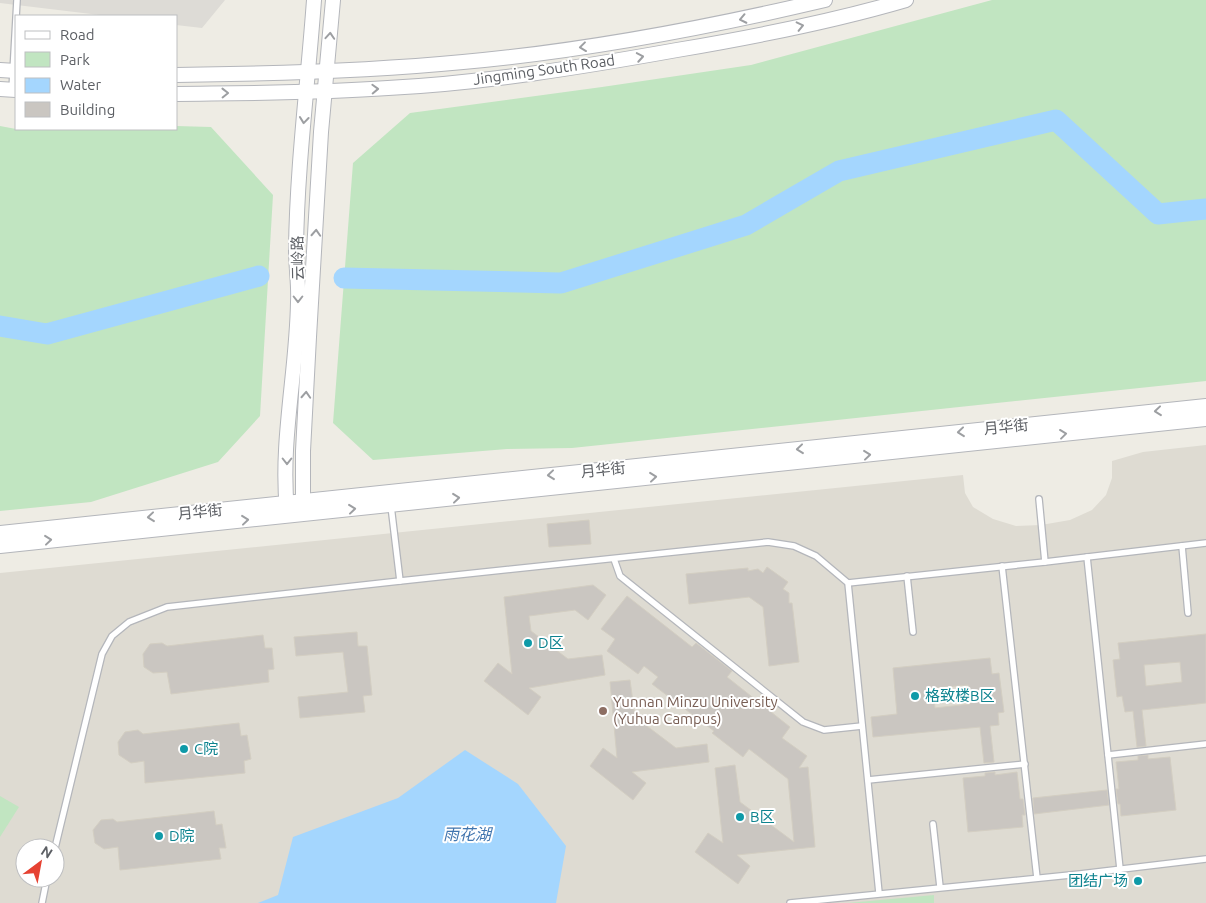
<svg xmlns="http://www.w3.org/2000/svg" width="1206" height="903" viewBox="0 0 1206 903" font-family="Ubuntu,'Noto Sans SC',sans-serif">
<style>
.industrial{fill:#dddbd6}
.education{fill:#dedbd2;fill-rule:evenodd}
.green{fill:#c1e5c1}
.water{fill:#a4d6fe}
.lines{fill:none;stroke-linecap:round;stroke-linejoin:round}
.river{stroke:#a4d6fe;stroke-width:21}
.building{fill:#cac6c1;stroke:#d3cec2;fill-rule:evenodd}
.service-casing{stroke:#b4b6bb;stroke-width:8}
.tertiary-casing{stroke:#b4b6bb;stroke-width:16}
.service{stroke:#fff;stroke-width:5.5}
.tertiary{stroke:#fff;stroke-width:14}
.oneway{stroke:#9d9fa2}
.culture-dot{fill:#0f9aa8;stroke:#fff;stroke-width:2}
.education-dot{fill:#8d6e63;stroke:#fff;stroke-width:2}
.labels{text-anchor:middle;stroke-width:4;stroke-linejoin:round;paint-order:stroke}
.street-label{font-size:15px;fill:#5c5f64;stroke:#fff}
.culture-label{font-size:15px;fill:#0d838f;stroke:#fff;text-anchor:start}
.education-label{font-size:15px;fill:#785e54;stroke:#fff;text-anchor:start}
.water-label{font-size:16px;font-style:italic;fill:#4276af;stroke:#fff}
</style>
<rect width="100%" height="100%" fill="#eeece4"/>
<polygon class="industrial" points="0,0 225,0 202,28 176,25 176,16 108,16 0,3"/>
<path class="education" d="M1206,445v458h-1206v-330l963,-98 2,18 8,14 20,12 23,7 25,-1 29,-5 22,-10 14,-15 6,-17v-17l31,-9zM25,848h30v30h-30z"/>
<g class="green">
<polygon points="992,0 1206,0 1206,381 572,448 507,449 373,460 333,423 353,163 410,113 602,87 751,65"/>
<polygon points="0,126 16,129 176,129 176,126 211,127 273,195 260,416 218,462 91,502 0,511"/>
<polygon points="0,796 19,807 0,837"/>
<polygon points="934,895 934,903 848,903"/>
</g>
<polygon class="water" points="465,750 518,784 566,846 556,903 258,903 278,895 293,837 398,798"/>
<g class="lines">
<g class="river">
<polyline points="344,278 561,283 746,225 839,171 1056,120 1158,214 1206,209"/>
<polyline points="0,326 47,334 259,276"/>
</g>
</g>
<g class="building">
<polygon points="589,520 591,544 549,547 547,524"/>
<polygon points="767,567 788,582 783,589 789,593 789,603 792,603 799,662 769,666 763,607 749,597 689,604 686,574 748,568 748,571 758,569 763,573"/>
<polygon points="593,585 606,595 588,620 575,610 529,616 531,631 568,659 602,655 605,675 529,688 541,697 528,715 484,681 498,663 512,674 504,597"/>
<polygon points="627,596 692,647 696,643 732,671 727,677 790,727 782,738 807,756 799,768 808,767 815,847 737,855 750,866 738,884 695,852 708,833 723,843 715,768 735,765 740,802 794,842 788,779 749,749 743,757 712,733 714,731 652,684 658,677 644,666 638,674 607,651 615,639 601,629"/>
<polygon points="357,632 358,646 367,646 372,695 363,696 365,712 300,718 298,697 348,692 343,652 296,656 294,637"/>
<path d="M1206,634v69l-64,7 4,36 -9,1 -4,-36 -8,1 -3,-16 -5,1 -4,-37 7,-1 -2,-16zM1180,662l2,20 -36,4 -2,-21z"/>
<polygon points="263,635 265,648 272,648 274,669 268,670 269,682 171,694 167,672 153,673 144,667 143,654 150,644 162,643 167,646"/>
<path d="M990,658l2,16 7,-1 5,39 -6,1 1,12 -9,1 4,36 -10,1 -4,-36 -107,10 -2,-20 26,-3 -4,-46zM968,685l2,19 -35,4 -2,-20z"/>
<polygon points="630,680 635,717 676,748 707,744 709,762 632,772 646,783 633,800 590,766 603,748 617,758 610,682"/>
<polygon points="239,723 241,736 247,735 251,759 244,761 245,773 145,783 144,761 131,763 119,755 118,742 125,732 138,730 143,734"/>
<polygon points="1148,755 1148,759 1170,757 1176,810 1121,816 1120,804 1118,804 1116,789 1119,789 1116,762 1138,760 1138,756"/>
<polygon points="995,772 995,775 1017,772 1020,799 1023,799 1025,815 1022,815 1023,827 968,832 963,778 985,776 985,773"/>
<polygon points="1107,790 1109,805 1034,814 1033,798"/>
<polygon points="214,811 216,825 222,824 226,848 219,848 221,859 120,870 118,847 104,849 95,843 93,830 101,820 113,819 117,822"/>
</g>
<g class="lines">
<defs>
<g id="service">
<polyline points="12,90 17,0"/>
<polyline points="1039,499 1045,562"/>
<polyline points="391,506 400,581"/>
<polyline points="1182,546 1188,613"/>
<polyline points="1087,557 1120,869"/>
<polyline points="614,559 620,576 803,722 824,730 862,726"/>
<polyline points="1002,566 1037,878"/>
<polyline points="907,576 913,632"/>
<polyline points="848,583 1045,562 1206,543"/>
<polyline points="1108,755 1206,744"/>
<polyline points="868,780 1025,764"/>
<polyline points="933,824 940,887"/>
<polyline points="55,848 102,654 112,636 129,622 167,607 400,581 768,542 794,546 816,556 848,583 879,893"/>
<polyline points="42,903 47,878"/>
<polyline points="790,903 1080,874 1206,859"/>
</g>
<g id="tertiary">
<polyline points="0,70 16,71"/>
<path d="M176,75c96,-1 192,-4 287,-13 122,-11 243,-34 362,-62"/>
<polyline points="0,89 16,90"/>
<path d="M176,94c71,-1 142,-1 212,-6 96,-5 194,-21 289,-38 77,-13 154,-28 229,-50"/>
<polyline points="303,508 303,451 309,337 321,132 333,0"/>
<path d="M287,510c-7,-68 10,-139 11,-208 1,-17 -2,-35 -2,-53 1,-83 12,-166 18,-249"/>
<polyline points="0,533 1206,406"/>
<polyline points="0,546 1206,419"/>
</g>
</defs>
<use href="#service" class="service-casing"/>
<use href="#tertiary" class="tertiary-casing"/>
<use href="#service" class="service"/>
<use href="#tertiary" class="tertiary"/>
</g>
<defs><path id="oneway-chevron" d="M-2-3.5L2.5 0L-2 3.5" fill="none" stroke-width="1.6" stroke-linecap="round" stroke-linejoin="round" transform="scale(1.25)"/></defs>
<g class="oneway">
<use href="#oneway-chevron" transform="translate(743 19) rotate(168)"/>
<use href="#oneway-chevron" transform="translate(800 26) rotate(-13)"/>
<use href="#oneway-chevron" transform="translate(330 36) rotate(-86)"/>
<use href="#oneway-chevron" transform="translate(583 47) rotate(173)"/>
<use href="#oneway-chevron" transform="translate(640 57) rotate(-10)"/>
<use href="#oneway-chevron" transform="translate(375 89) rotate(-2)"/>
<use href="#oneway-chevron" transform="translate(225 93) rotate(-1)"/>
<use href="#oneway-chevron" transform="translate(304 120) rotate(96)"/>
<use href="#oneway-chevron" transform="translate(316 233) rotate(-87)"/>
<use href="#oneway-chevron" transform="translate(298 299) rotate(90)"/>
<use href="#oneway-chevron" transform="translate(306 395) rotate(-87)"/>
<use href="#oneway-chevron" transform="translate(1158 411) rotate(174)"/>
<use href="#oneway-chevron" transform="translate(961 432) rotate(174)"/>
<use href="#oneway-chevron" transform="translate(1063 434) rotate(-7)"/>
<use href="#oneway-chevron" transform="translate(800 449) rotate(174)"/>
<use href="#oneway-chevron" transform="translate(867 455) rotate(-6)"/>
<use href="#oneway-chevron" transform="translate(287 461) rotate(90)"/>
<use href="#oneway-chevron" transform="translate(551 475) rotate(174)"/>
<use href="#oneway-chevron" transform="translate(653 477) rotate(-6)"/>
<use href="#oneway-chevron" transform="translate(456 498) rotate(-6)"/>
<use href="#oneway-chevron" transform="translate(352 509) rotate(-6)"/>
<use href="#oneway-chevron" transform="translate(151 517) rotate(174)"/>
<use href="#oneway-chevron" transform="translate(245 520) rotate(-6)"/>
<use href="#oneway-chevron" transform="translate(48 540) rotate(-6)"/>
</g>
<g class="culture-dot">
<circle cx="528" cy="643" r="5"/>
<circle cx="915" cy="696" r="5"/>
<circle cx="184" cy="749" r="5"/>
<circle cx="740" cy="817" r="5"/>
<circle cx="159" cy="836" r="5"/>
<circle cx="1138" cy="881" r="5"/>
</g>
<circle class="education-dot" cx="603" cy="711" r="5"/>
<g class="labels">
<g class="street-label">
<text transform="translate(544 70) rotate(-8)" y="5">Jingming South Road</text>
<text transform="translate(298 258) rotate(-91)" y="5">云岭路</text>
<text transform="translate(1006 427) rotate(-6)" y="5">月华街</text>
<text transform="translate(603 470) rotate(-6)" y="5">月华街</text>
<text transform="translate(200 512) rotate(-6)" y="5">月华街</text>
</g>
<g class="culture-label">
<text x="538" y="648">D区</text>
<text x="925" y="701">格致楼B区</text>
<text x="194" y="754">C院</text>
<text x="750" y="822">B区</text>
<text x="169" y="841">D院</text>
<text x="1128" y="886" text-anchor="end">团结广场</text>
</g>
<g class="education-label">
<text x="613" y="707">Yunnan Minzu University<tspan x="613" dy="17">(Yuhua Campus)</tspan></text>
</g>
<g class="water-label">
<text x="467" y="840">雨花湖</text>
</g>
</g>
<rect x="15" y="15" width="162" height="115" fill="#ffffff" stroke="#bebfc1"/>
<rect x="25" y="31" width="25" height="8" fill="#ffffff" stroke="#bebfc1"/>
<text x="60" y="40" font-size="15" fill="#5c5f64">Road</text>
<rect x="25" y="52" width="25" height="15" fill="#c1e5c1" stroke="#bebfc1"/>
<text x="60" y="65" font-size="15" fill="#5c5f64">Park</text>
<rect x="25" y="78" width="25" height="15" fill="#a4d6fe" stroke="#bebfc1"/>
<text x="60" y="90" font-size="15" fill="#5c5f64">Water</text>
<rect x="25" y="102" width="25" height="15" fill="#cac6c1" stroke="#bebfc1"/>
<text x="60" y="115" font-size="15" fill="#5c5f64">Building</text>
<g transform="translate(40 863) rotate(32)"><circle r="24" fill="#ffffff" stroke="#bebfc1"/>
<path d="M0-4L9 19L0 12L-9 19Z" fill="#e64232"/>
<text y="-8" font-size="14" font-weight="bold" text-anchor="middle" fill="#5c5f64">N</text>
</g>
</svg>
